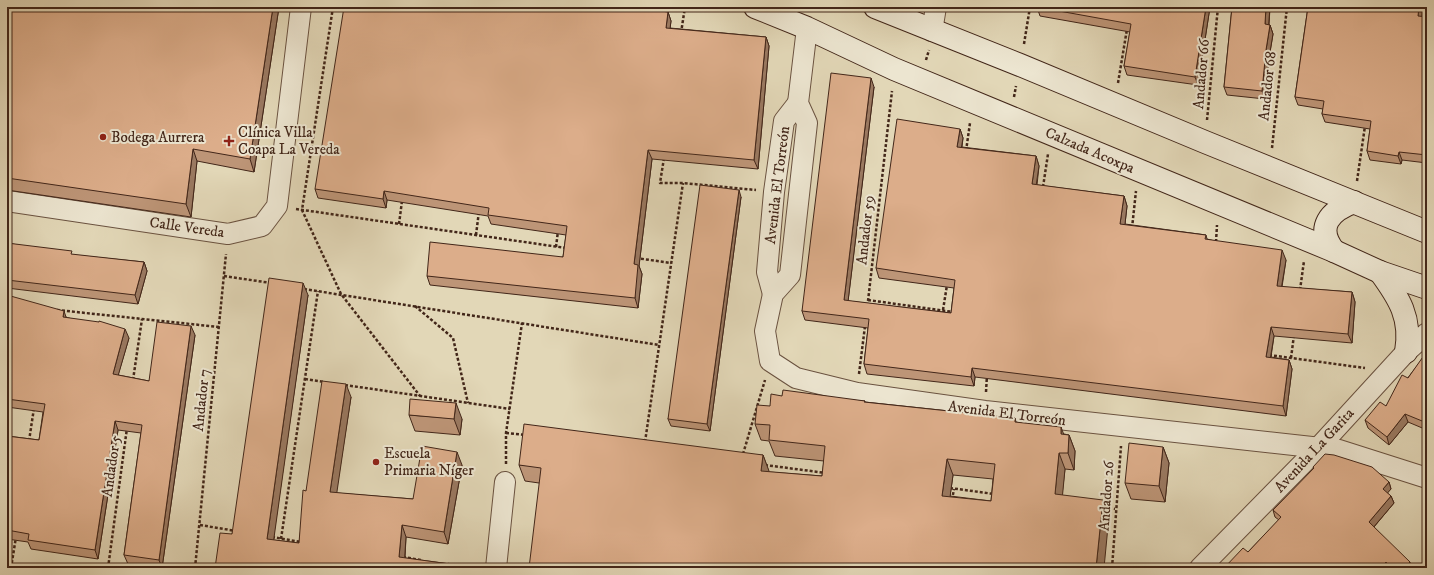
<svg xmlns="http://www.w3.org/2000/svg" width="1434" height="575" viewBox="0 0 1434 575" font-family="'IM FELL DW Pica',serif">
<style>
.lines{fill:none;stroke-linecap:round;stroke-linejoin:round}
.minor-casing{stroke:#6a5240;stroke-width:22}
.secondary-casing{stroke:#422619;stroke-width:24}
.path{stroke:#422619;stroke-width:2.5;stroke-dasharray:3 2;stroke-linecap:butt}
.minor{stroke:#ece5d0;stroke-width:20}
.secondary{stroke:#ece5d0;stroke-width:22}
.wall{fill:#bd9577;stroke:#422619;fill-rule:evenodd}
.shaded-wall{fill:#9a7961;stroke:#422619}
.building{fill:#dcad8a;stroke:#422619;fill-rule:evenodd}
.poi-dot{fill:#8f2418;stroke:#ece5d0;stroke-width:1.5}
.labels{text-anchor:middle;stroke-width:4;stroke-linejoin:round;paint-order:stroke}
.street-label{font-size:15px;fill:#422619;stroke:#ece5d0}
.poi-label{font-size:15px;fill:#422619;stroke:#ece5d0;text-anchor:start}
</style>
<rect width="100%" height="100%" fill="#e2d7b7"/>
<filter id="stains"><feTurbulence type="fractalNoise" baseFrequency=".005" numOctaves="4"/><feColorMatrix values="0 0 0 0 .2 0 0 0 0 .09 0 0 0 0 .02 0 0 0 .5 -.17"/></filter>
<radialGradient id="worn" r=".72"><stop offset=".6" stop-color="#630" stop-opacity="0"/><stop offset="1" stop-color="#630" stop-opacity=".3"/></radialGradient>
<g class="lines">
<defs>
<g id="minor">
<polyline points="807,28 798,103 807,123 790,275 773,294 765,331 770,361 796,378 857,393 985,411 1339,450 1427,478"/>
<polyline points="932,31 936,7"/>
<polyline points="7,201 228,234 262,226 277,206 301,7"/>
<polyline points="773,294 767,272 774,192 784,121 798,103"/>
<polyline points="496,568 505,482"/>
<polyline points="1200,568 1318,448 1406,352 1427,333"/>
</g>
<g id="secondary">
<polyline points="755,7 807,28 894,69 1334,251 1380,272 1427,288"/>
<polyline points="875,7 1020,65 1205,142 1427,232"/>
<path d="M1334,251c-19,-24 -4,-40 20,-49"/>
<path d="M1380,272c19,26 32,46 26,80"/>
</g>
</defs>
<use href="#minor" class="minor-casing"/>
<use href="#secondary" class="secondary-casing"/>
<g class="path">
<polyline points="333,7 302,210 341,294 420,396"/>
<polyline points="681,33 685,7"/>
<polyline points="1024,44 1030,7"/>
<polyline points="926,60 929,50"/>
<polyline points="1118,83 1127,29"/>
<polyline points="1014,97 1016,86"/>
<polyline points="1207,120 1218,7"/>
<polyline points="1272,148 1287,7"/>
<polyline points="966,151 970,123"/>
<polyline points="664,158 660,183 683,183 756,190"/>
<polyline points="1357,181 1365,126"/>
<polyline points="1043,187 1048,154"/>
<polyline points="296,209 566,248"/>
<polyline points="399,224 402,201"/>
<polyline points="1132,228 1136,191"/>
<polyline points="476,235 479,211"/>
<polyline points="1216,242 1217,225"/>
<polyline points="556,247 558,231"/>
<polyline points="636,258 671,263"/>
<polyline points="224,276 271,283"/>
<polyline points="304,289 659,345"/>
<polyline points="1300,290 1304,261"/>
<polyline points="868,300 953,312"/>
<polyline points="868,301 892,91"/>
<polyline points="415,306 453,338 468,403"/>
<polyline points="57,310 219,327"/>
<polyline points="943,310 947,285"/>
<polyline points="1269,355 1365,368"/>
<polyline points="1291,358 1294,335"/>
<polyline points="859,374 865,326"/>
<polyline points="305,379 324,382"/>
<polyline points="133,380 142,319"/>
<polyline points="345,385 510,409"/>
<polyline points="986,392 987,375"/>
<polyline points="506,433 526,435"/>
<polyline points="29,441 34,408"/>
<polyline points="645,442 683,183"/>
<polyline points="743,454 765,380"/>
<polyline points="506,464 506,433 522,323"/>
<polyline points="765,465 826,473"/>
<polyline points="950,488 994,494"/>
<polyline points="952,500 954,489"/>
<polyline points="1104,507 1115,509"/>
<polyline points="200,525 236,531"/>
<polyline points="272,537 301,542"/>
<polyline points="281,539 318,291"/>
<polyline points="403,557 421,560"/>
<polyline points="448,564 473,568"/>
<polyline points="11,568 16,537"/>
<polyline points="108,568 127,428"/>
<polyline points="195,568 226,254"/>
<polyline points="1112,568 1121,446"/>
</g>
<use href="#minor" class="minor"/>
<use href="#secondary" class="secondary"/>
</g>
<g class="wall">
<polygon points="7,7 279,7 254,172 197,161 191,217 7,190"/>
<polygon points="1037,7 1210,7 1198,85 1127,75 1124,66 1130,32 1040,16"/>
<polygon points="1232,7 1270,7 1269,25 1270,25 1273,34 1269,58 1265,99 1227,95 1224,87"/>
<polygon points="1308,7 1423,7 1422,17 1427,17 1427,163 1402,160 1401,164 1370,160 1367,151 1370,129 1325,122 1322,114 1323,109 1298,105 1295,97"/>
<polygon points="668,12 671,21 670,28 766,37 769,46 758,169 652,159 639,266 642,274 638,308 430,285 427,276 563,257 566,235 491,224 488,216 387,200 386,208 318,198 315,189"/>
<polygon points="874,87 848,301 951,313 954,288 879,278 876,268 960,129 963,138 962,147 1036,156 1039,166 1037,185 1124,196 1127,206 1125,224 1206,235 1207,239 1286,260 1282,287 1352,292 1355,302 1352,343 1274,336 1271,357 1289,360 1292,369 1286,416 975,377 974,386 867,374 864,364 868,328 805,320 802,311"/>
<polygon points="741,197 710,431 671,426 668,419"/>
<polygon points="7,243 73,255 144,262 147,271 138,304 7,288"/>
<polygon points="7,295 66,317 129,338 118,375 149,381 195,335 162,568 157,568 128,564 124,555 141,433 118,430 98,559 31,549 28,542 7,539 7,436 39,440 43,412 7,407"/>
<polygon points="308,295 273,540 299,543 306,491 351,397 336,493 413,499 462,465 448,544 406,537 405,558 450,564 451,568 215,568 232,534"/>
<polygon points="1427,353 1427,430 1408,422 1389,445 1368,428 1365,420 1386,406"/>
<path d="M782,396l83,5v1l150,16 1,4 48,12 5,1 6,16 -1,19 -9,-1 -3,26 47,21 -570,-33 -14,-2 -6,-16 244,-10 6,17 53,4 2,-15 -49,-5 -6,-15 -8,-1 -6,-16 15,-18zM953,475l40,4 -2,22 -41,-5z"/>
<polygon points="409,415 462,419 460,435 415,431"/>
<polygon points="1163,447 1169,463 1165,502 1131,499 1125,483"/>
<polygon points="1313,467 1389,482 1391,489 1387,493 1391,496 1394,503 1374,527 1412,568 1224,568 1248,552 1279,520 1275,517 1273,510 1314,469"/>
</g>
<g class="shaded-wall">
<polygon points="273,7 279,7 254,172 250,159"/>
<polygon points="1206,7 1210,7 1198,85 1195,77"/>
<polygon points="1266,7 1270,7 1268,33 1265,24"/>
<polygon points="1419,7 1423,7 1421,24 1418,16"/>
<polygon points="668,12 671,21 669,37 666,28"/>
<polygon points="1270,25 1273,34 1269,58 1265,99 1262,91 1266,50"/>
<polygon points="766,37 769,46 758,169 754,160"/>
<polygon points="871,78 874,87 847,310 844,300"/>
<polygon points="1426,103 1427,104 1427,142 1425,136"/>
<polygon points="960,129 963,138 960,156 957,147"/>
<polygon points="193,149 197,161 191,217 186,204"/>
<polygon points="648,150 652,159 639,266 642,274 638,308 635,298 634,264"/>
<polygon points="1399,152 1402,160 1401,164 1398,156"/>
<polygon points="1036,156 1039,166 1035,193 1032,184"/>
<polygon points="739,190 741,197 710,431 707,424"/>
<polygon points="384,191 387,200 386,208 383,199"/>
<polygon points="1124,196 1127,206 1124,233 1120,224"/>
<polygon points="1282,250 1286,260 1280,296 1277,286"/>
<polygon points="144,262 147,271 138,304 135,295"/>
<polygon points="303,283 308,295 272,552 267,539"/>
<polygon points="1352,292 1355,302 1352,343 1348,334"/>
<polygon points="64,311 67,320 63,317"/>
<polygon points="191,326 195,335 162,568 159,560"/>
<polygon points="1271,327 1274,336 1269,366 1266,357"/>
<polygon points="125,329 129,338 116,383 113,374"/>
<polygon points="1289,360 1292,369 1286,416 1283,406"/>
<polygon points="972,368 975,377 974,386 971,377"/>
<polygon points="346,384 351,397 335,505 330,492"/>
<polygon points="456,403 462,419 460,435 454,419"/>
<polygon points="1405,414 1408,422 1389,445 1387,437"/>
<polygon points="115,421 118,430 98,559 95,550"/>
<polygon points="1061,427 1067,443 1061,434"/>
<polygon points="1069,435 1075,451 1074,470 1068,453"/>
<polygon points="1163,447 1169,463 1165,502 1159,486"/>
<polygon points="457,452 462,465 448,544 444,532"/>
<polygon points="1059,453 1065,469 1061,511 1055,494"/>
<polygon points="763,455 769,471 767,488 761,471"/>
<polygon points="947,459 953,475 948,512 942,496"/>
<polygon points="1389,482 1391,489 1385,496 1383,489"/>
<polygon points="1391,496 1394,503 1372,529 1369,522"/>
<polygon points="1103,500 1109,516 1104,568 1096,568"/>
<polygon points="402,525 406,537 404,568 399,557"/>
<polygon points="1386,562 1388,568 1380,568"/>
<polygon points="1410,562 1412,568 1404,568"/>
</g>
<g class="building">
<polygon points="7,7 273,7 250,159 193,149 186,204 7,178"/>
<polygon points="344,7 633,7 668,12 666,28 766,37 754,160 648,150 634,264 638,265 635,298 427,276 430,242 563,257 567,226 488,215 489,208 384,191 383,199 315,189"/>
<polygon points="1037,7 1206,7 1195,77 1124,66 1131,24"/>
<polygon points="1232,7 1266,7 1265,24 1270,25 1266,50 1262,91 1224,87"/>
<polygon points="1308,7 1419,7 1418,16 1427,17 1427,103 1426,103 1425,136 1427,136 1427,155 1399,152 1398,156 1367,151 1371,121 1322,114 1324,101 1295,97"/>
<polygon points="831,73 871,78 844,300 951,313 955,280 876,268 897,119 960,129 957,147 1036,156 1032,184 1124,196 1120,224 1206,235 1205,239 1282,250 1277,286 1352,292 1348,334 1271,327 1266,357 1289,360 1283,406 972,368 971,377 864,364 869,319 802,311"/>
<polygon points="700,185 739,190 707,424 668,419"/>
<polygon points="7,243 72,251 71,254 144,262 135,295 7,280"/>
<polygon points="269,278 303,283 267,539 299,543 303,490 306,491 322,381 346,384 330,492 413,499 422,446 457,452 444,532 402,525 399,557 450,564 449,568 215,568 220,533 232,534"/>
<polygon points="7,295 64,311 63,317 99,322 99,321 125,329 113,374 149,381 157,322 191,326 159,560 124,555 142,425 115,421 95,550 28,540 29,534 7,530 7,436 39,440 45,404 7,399"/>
<polygon points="1427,353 1427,423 1405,414 1387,437 1365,420 1380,402 1386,406 1402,375 1408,378 1425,354"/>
<path d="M783,390l82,11 -1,1 151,16v4l46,5v7l8,1 -1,18h-9l-4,41 48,6 -7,68h-567l12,-100 -22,-3 5,-41 239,31 -2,16 61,5 3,-30 -56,-6 1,-15 -15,-1 2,-19 13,1 1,-12 11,2zM947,459l48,5 -4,37 -49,-5z"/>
<polygon points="410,399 456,403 454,419 409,415"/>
<polygon points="1129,443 1163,447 1159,486 1125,483"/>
<polygon points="1325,454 1334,455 1372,467 1389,482 1383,489 1391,496 1369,522 1410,562 1404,568 1391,568 1386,562 1380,568 1224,568 1243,548 1248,552 1281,517 1273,510 1314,468 1313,467"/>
</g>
<g class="poi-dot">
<circle cx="103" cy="137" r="4"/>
<path d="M227 135h4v4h4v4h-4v4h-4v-4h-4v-4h4z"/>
<circle cx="376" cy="462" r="4"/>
</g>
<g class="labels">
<g class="street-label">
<text transform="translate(1201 74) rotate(-85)" y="5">Andador 66</text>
<text transform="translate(1267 86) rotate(-84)" y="5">Andador 68</text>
<text transform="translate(1090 150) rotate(23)" y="5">Calzada Acoxpa</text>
<text transform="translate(777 185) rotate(-83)" y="5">Avenida El Torreón</text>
<text transform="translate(187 227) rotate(8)" y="5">Calle Vereda</text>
<text transform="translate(865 230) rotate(-84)" y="5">Andador 59</text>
<text transform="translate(201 400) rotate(-84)" y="5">Andador 7</text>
<text transform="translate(1007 413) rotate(7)" y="5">Avenida El Torreón</text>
<text transform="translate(1314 450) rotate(-47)" y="5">Avenida La Garita</text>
<text transform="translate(111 466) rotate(-82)" y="5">Andador 5</text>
<text transform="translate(1106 496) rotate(-86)" y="5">Andador 26</text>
</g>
<g class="poi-label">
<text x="238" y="137">Clínica Villa<tspan x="238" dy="17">Coapa La Vereda</tspan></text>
<text x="111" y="142">Bodega Aurrera</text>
<text x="384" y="458">Escuela<tspan x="384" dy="17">Primaria Níger</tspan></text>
</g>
</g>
<rect width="1434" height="575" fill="none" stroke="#e2d7b7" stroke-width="24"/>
<rect x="8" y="8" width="1418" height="559" fill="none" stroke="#422619" stroke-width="2"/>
<rect x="12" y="12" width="1410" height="551" fill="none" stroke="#422619"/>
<rect width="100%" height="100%" filter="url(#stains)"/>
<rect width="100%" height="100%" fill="url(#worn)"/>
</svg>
